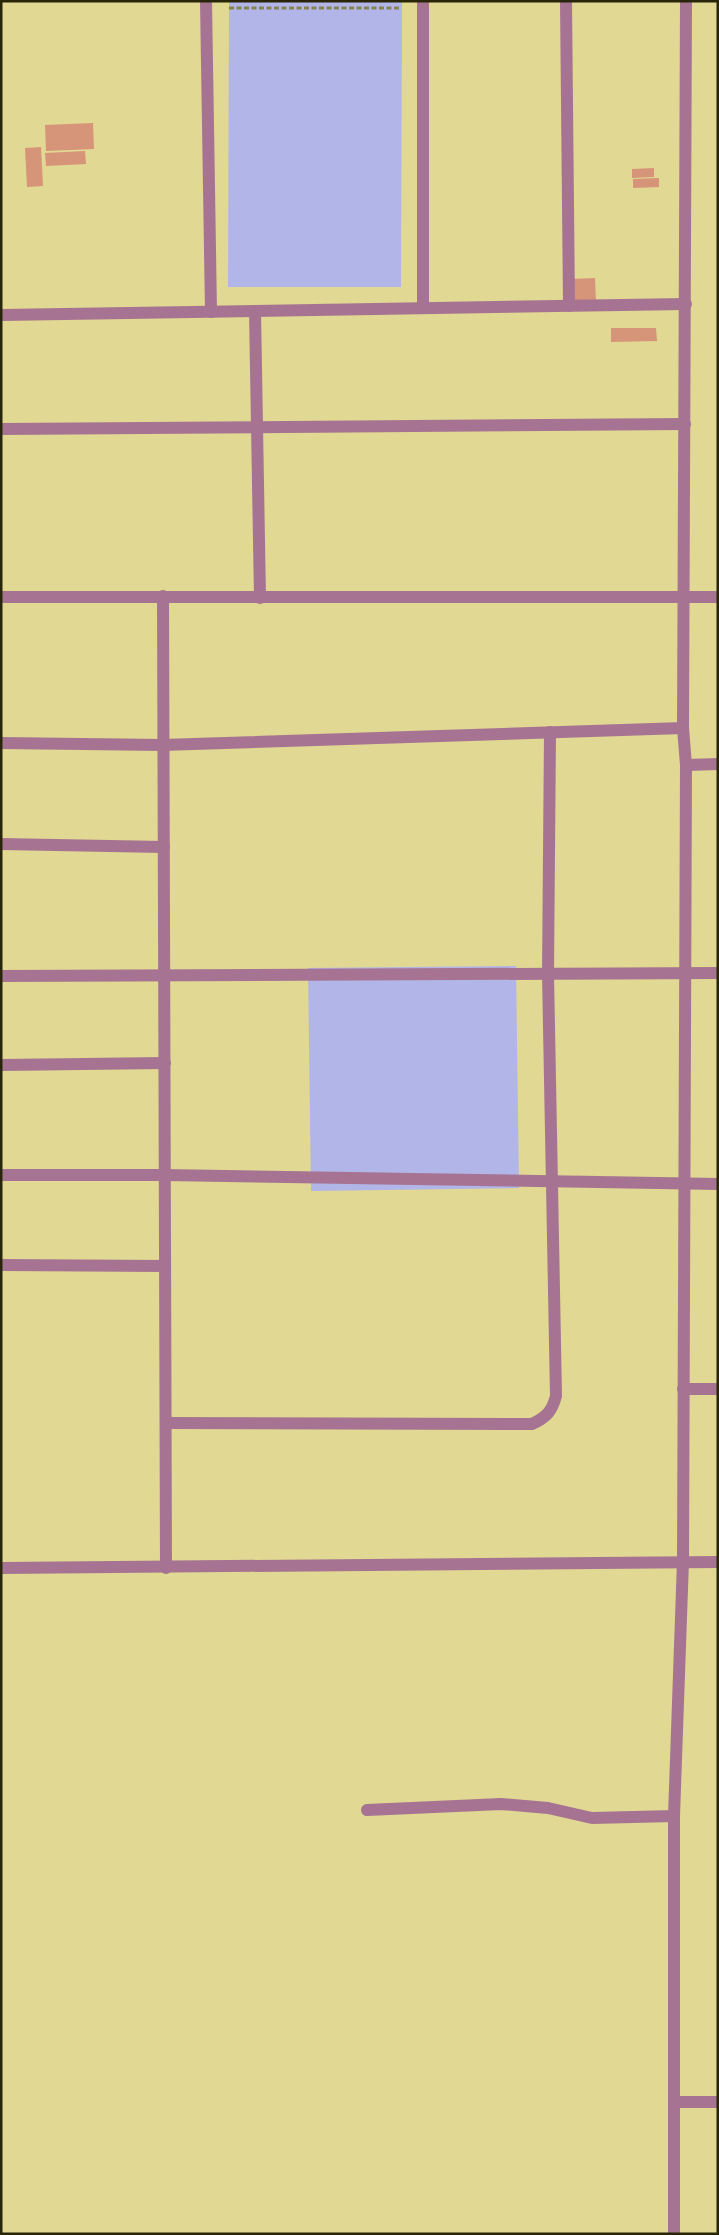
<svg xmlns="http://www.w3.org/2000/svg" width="719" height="2235" viewBox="0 0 719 2235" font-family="Barlow,sans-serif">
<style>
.green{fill:#b2b5e7}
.building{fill:#d69479}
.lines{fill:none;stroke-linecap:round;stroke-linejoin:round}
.path{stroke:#888251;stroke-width:3;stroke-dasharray:5 2.5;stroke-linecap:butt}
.minor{stroke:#a67492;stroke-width:12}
</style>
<rect width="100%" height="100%" fill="#e0d893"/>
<g class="green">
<polygon points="229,1 402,1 401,287 228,287"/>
<polygon points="516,966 519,1188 311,1191 308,968"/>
</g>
<g class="building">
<polygon points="93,123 94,149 46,151 45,125"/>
<polygon points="41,147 43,186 27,187 25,148"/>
<polygon points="85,151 86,164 46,166 45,153"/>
<polygon points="654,168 654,177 632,178 632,169"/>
<polygon points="659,178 659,187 633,188 633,179"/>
<polygon points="595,278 596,301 571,301 571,279"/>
<polygon points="611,328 656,328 657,341 611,342"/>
</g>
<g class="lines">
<polyline class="path" points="229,8 400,8"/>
<g class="minor">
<polyline points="206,1 211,312"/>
<polyline points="566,1 569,306"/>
<polyline points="423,308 423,1"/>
<polyline points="255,311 260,598"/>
<polyline points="1,315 686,304"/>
<polyline points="1,429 685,424"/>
<polyline points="163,596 166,1568"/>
<polyline points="1,597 718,597"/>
<polyline points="1,743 163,745 683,728"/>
<polyline points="686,765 718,764"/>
<polyline points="1,844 164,847"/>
<polyline points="1,976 718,973"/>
<polyline points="1,1065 165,1063"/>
<polyline points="1,1175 165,1175 718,1184"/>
<polyline points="1,1265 165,1266"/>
<polyline points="683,1389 718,1389"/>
<path d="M166,1423l366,1c15,-7 20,-13 24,-28l-8,-422 2,-242"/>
<polyline points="1,1568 718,1562"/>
<polyline points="367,1810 501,1804 548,1808 592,1818 674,1816"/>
<polyline points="675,2102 718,2102"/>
<polyline points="674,2234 674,1816 683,1561 686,765 683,728 686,1"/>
</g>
</g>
<rect width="719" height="2235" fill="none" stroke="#292509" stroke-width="5"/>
</svg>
